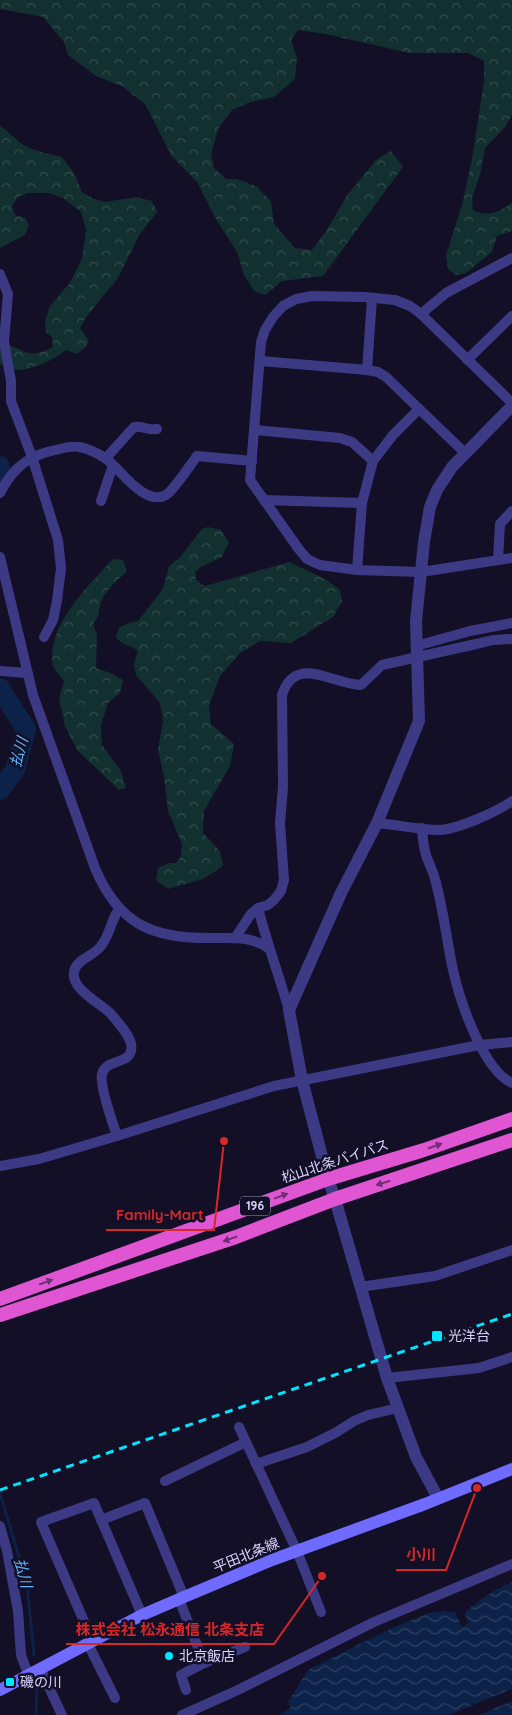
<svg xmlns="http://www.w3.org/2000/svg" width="512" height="1715" viewBox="0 0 512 1715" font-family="Quicksand,'Noto Sans JP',sans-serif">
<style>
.forest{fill:url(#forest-crowns)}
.water{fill:url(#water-waves)}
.pier{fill:#130f26}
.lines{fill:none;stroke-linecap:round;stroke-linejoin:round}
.stream{stroke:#0c2248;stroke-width:3}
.river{stroke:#0c2248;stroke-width:20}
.minor{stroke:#3d3a85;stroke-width:10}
.tertiary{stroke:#3d3a85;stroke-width:12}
.secondary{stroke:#6f6bff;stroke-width:12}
.trunk{stroke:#e055d1;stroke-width:14}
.rail{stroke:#00e5ff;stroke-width:3;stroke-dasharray:8 6;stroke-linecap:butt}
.oneway{fill:#6f2e73}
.poi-dot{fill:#00e5ff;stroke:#130f26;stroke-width:2}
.labels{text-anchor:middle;stroke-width:5;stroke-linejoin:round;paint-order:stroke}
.shield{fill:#130f26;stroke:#9e99be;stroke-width:1}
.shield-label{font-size:12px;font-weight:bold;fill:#d9d4ff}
.street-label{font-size:14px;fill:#d9d4ff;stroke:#130f26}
.poi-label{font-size:14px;fill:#d9d4ff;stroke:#130f26;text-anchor:start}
.water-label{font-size:15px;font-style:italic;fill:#62b6ff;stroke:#130f26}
.leader{fill:none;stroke:#d62828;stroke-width:2}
.callout-dot{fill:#d62828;stroke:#130f26;stroke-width:2}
.callout-label{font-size:15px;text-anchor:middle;font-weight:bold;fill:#d62828;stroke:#130f26;stroke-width:5;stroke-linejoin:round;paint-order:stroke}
</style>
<defs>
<pattern id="forest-crowns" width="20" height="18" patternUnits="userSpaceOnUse" patternTransform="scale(1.25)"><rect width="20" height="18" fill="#12302f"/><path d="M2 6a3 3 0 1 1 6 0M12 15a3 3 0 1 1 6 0" fill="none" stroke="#344d4e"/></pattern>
<pattern id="water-waves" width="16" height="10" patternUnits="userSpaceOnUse" patternTransform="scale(1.25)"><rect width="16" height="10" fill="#0c2248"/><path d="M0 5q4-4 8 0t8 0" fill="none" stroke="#2f4163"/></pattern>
</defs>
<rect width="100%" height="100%" fill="#130f26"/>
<g class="forest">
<path d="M0,0h512v115l-7,12 -20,21 -5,27 -8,23 1,12c15,8 26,2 39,-7v28l-15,5 -5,16 -26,21 -10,2 -8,-6 -2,-14 16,-50 10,-46 12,-78v-20l-16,-8h-59l-83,-19 -28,-4 -7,10 6,18 -2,21 -21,18 -24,5 -18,8 -14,19 -7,26 3,13 12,11h11l19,7 15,15 3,23 21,24 17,2 14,-19 22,-37 29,-35 14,-8 12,16 -80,109 -41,5 -17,14 -11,-4 -10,-16 -7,-23 -20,-31 -20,-39 -26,-27 -25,-50 -24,-19 -26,-10 -28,-21 -4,-13 -21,-25 -43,-8z"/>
<path d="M0,126c8,5 15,13 22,18 12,8 27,9 40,13l12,16 8,19 12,7 11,3 31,-5 16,4 5,11 -17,22 -22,44 -31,38 -7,12 9,13 -3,6 -9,7 -11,-4c-13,10 -31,19 -47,20 -6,0 -14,-4 -19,-6v-21c27,5 25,18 53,4l-1,-10 -6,-5 -1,-11 5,-15 20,-23 12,-24 4,-29 -5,-18 -18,-14 -14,-5h-21l-10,4 -6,9 3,9 10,3 4,7 -4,10 -25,13z"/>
<path d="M208,527l13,3 8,12 -7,15 -21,10 -6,5 1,8 9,6 84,-24 36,17 15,11 2,11 -9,16 -42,26 -31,-2 -20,12 -20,23 -11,29 2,19 23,20 -4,22 -26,45 -1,22 17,18 3,15 -20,13 -35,10 -12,-9 2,-12 11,-5h8l4,-8 1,-11 -14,-33 -4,-34 -6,-27 5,-29 -3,-18 -24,-28 -2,-11 4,-13c-7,-6 -17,-6 -22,-14l3,-9 9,-5 10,-2 25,-32 6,-23 11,-9 22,-28z"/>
<path d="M113,559l10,1 4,11c-9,9 -21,18 -26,31 -4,11 1,11 -8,22l4,11 -1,33 17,6 10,6 -3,13 -12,10 -7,22 1,20 19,26 5,17 -7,2 -42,-40 -12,-24 -6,-28 5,-17c-4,-5 -10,-11 -11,-16 -8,-38 36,-80 60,-106z"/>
</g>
<path class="water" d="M512,1582v133h-232l11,-8 -3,-5 20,-32 86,-43 35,-14 13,-2 13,1 7,15 6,-3 -3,-11c14,-14 29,-23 47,-31z"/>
<polygon class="pier" points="512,1689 512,1701 479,1715 449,1715"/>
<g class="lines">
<g class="stream">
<polyline points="0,1493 27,1584 34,1655"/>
<polyline points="36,1715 37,1680"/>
</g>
<g class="river">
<polyline points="0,466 0,478"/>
<polyline points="0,688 26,729 15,770 0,790"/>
</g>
<g class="minor">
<polyline points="0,274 8,294 4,341 11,381 11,401 32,457 58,540 61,568 57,601 53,620 44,637"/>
<polyline points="421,314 446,293 512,258"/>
<polyline points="467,360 512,316"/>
<polyline points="261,361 367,370 378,372 386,377 465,453"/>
<polyline points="367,370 372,298"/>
<polyline points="512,403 421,314 410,306 395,300 364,297 312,296 296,299 283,306 273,317 265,330 261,342 250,480 298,548 307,559 320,565 357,570 421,572 512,558"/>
<polyline points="255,430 340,438 352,442 373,461"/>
<path d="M106,458l28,-31c8,-2 14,4 23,2"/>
<path d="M0,493c11,-21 23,-34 47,-41 10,-2 23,-7 33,-5 9,2 17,6 25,11 15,10 39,49 61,37 8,-5 24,-30 31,-39l55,5"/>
<polyline points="264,500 362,503"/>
<polyline points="101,501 113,465"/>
<path d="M0,557l33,138 62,173c24,57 58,71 118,70 20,0 38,-2 55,10"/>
<polyline points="498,560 500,524 512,511"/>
<polyline points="357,570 362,503 373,461 393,435 419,409"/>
<polyline points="416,646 470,631 512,623"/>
<polyline points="0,671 27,673"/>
<path d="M377,823c20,2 40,6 59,7 19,1 60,-18 76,-29"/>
<path d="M422,828c1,10 1,20 5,30 4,10 8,18 10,29 7,27 10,55 16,83 7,31 30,100 59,113"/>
<polyline points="235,938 251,914 258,908"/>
<path d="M289,1010c-10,-34 -22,-67 -31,-102l10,-3 6,-5 7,-9 3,-11 -4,-57 3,-36 -1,-92c14,-42 51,-10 79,-10l21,-20 94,-21 17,-4 19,-1"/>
<path d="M117,1136c-4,-12 -18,-51 -15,-62 4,-17 33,-8 29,-30 -2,-10 -14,-23 -21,-31 -10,-10 -39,-24 -36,-41 2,-13 20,-16 27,-26 9,-11 10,-26 18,-37"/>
<polyline points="0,1166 39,1159 117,1136 274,1086 479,1045 512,1042"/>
<polyline points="360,1287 435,1276 512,1250"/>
<polyline points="387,1378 479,1368 512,1357"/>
<polyline points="239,1427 297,1551 321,1612"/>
<polyline points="256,1464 307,1447 335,1433 354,1421 368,1415 398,1408"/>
<polyline points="165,1481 246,1442"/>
<polyline points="101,1520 145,1503 184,1597"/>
<polyline points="0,1526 7,1551 18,1611 21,1655 28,1674"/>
<polyline points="179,1599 204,1663 245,1647"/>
<polyline points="93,1642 41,1522 94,1503 142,1615"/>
<polyline points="88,1644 115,1698"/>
<polyline points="40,1668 62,1715"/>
<polyline points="186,1690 181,1675 204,1663"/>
<polyline points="182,1715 238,1690 374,1622 512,1564"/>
</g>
<polyline class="tertiary" points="438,1498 416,1457 387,1378 335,1199 328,1179 302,1080 289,1010 341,893 377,823 419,721 416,621 424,542 430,507 437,490 452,467 512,406"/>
<polyline class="secondary" points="0,1690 142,1615 184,1597 272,1560 425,1504 512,1469"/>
<g class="trunk">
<polyline points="0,1299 328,1179 424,1150 512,1119"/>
<polyline points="0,1315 236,1237 335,1199 512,1140"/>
</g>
<polyline class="rail" points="0,1490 512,1314"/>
</g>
<defs><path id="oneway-solid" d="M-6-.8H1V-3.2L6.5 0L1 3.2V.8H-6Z" transform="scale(1.25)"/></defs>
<g class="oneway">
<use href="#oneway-solid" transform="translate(435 1146) rotate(-19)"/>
<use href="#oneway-solid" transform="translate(383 1183) rotate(162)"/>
<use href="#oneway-solid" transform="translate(281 1196) rotate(-20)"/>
<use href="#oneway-solid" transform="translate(230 1239) rotate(161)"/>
<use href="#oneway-solid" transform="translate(46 1282) rotate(-20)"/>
</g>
<g class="poi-dot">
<rect x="431" y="1330" width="12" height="12" rx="2.5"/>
<circle cx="169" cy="1656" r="5"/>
<rect x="5" y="1677" width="10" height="10" rx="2.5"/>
</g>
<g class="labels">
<rect class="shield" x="240" y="1196.5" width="30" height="19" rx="4"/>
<g class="shield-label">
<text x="255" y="1210">196</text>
</g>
<g class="street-label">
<text transform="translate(335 1161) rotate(-18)" y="5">松山北条バイパス</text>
<text transform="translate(246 1555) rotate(-22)" y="5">平田北条線</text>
</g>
<g class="poi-label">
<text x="448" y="1341">光洋台</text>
<text x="179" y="1661">北京飯店</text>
<text x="20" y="1687">磯の川</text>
</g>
<g class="water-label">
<text transform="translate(19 752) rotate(-74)" y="5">払川</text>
<text transform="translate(23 1573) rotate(76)" y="5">払川</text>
</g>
</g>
<path class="leader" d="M224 1141L214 1230H106M477 1488L446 1570H396M322 1576L274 1644H66"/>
<g class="callout-dot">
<circle cx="224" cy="1141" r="5"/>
<circle cx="477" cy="1488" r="5"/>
<circle cx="322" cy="1576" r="5"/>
</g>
<g class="callout-label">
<text x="160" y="1220">Family-Mart</text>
<text x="421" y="1560">小川</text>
<text x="170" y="1635">株式会社 松永通信 北条支店</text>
</g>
</svg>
